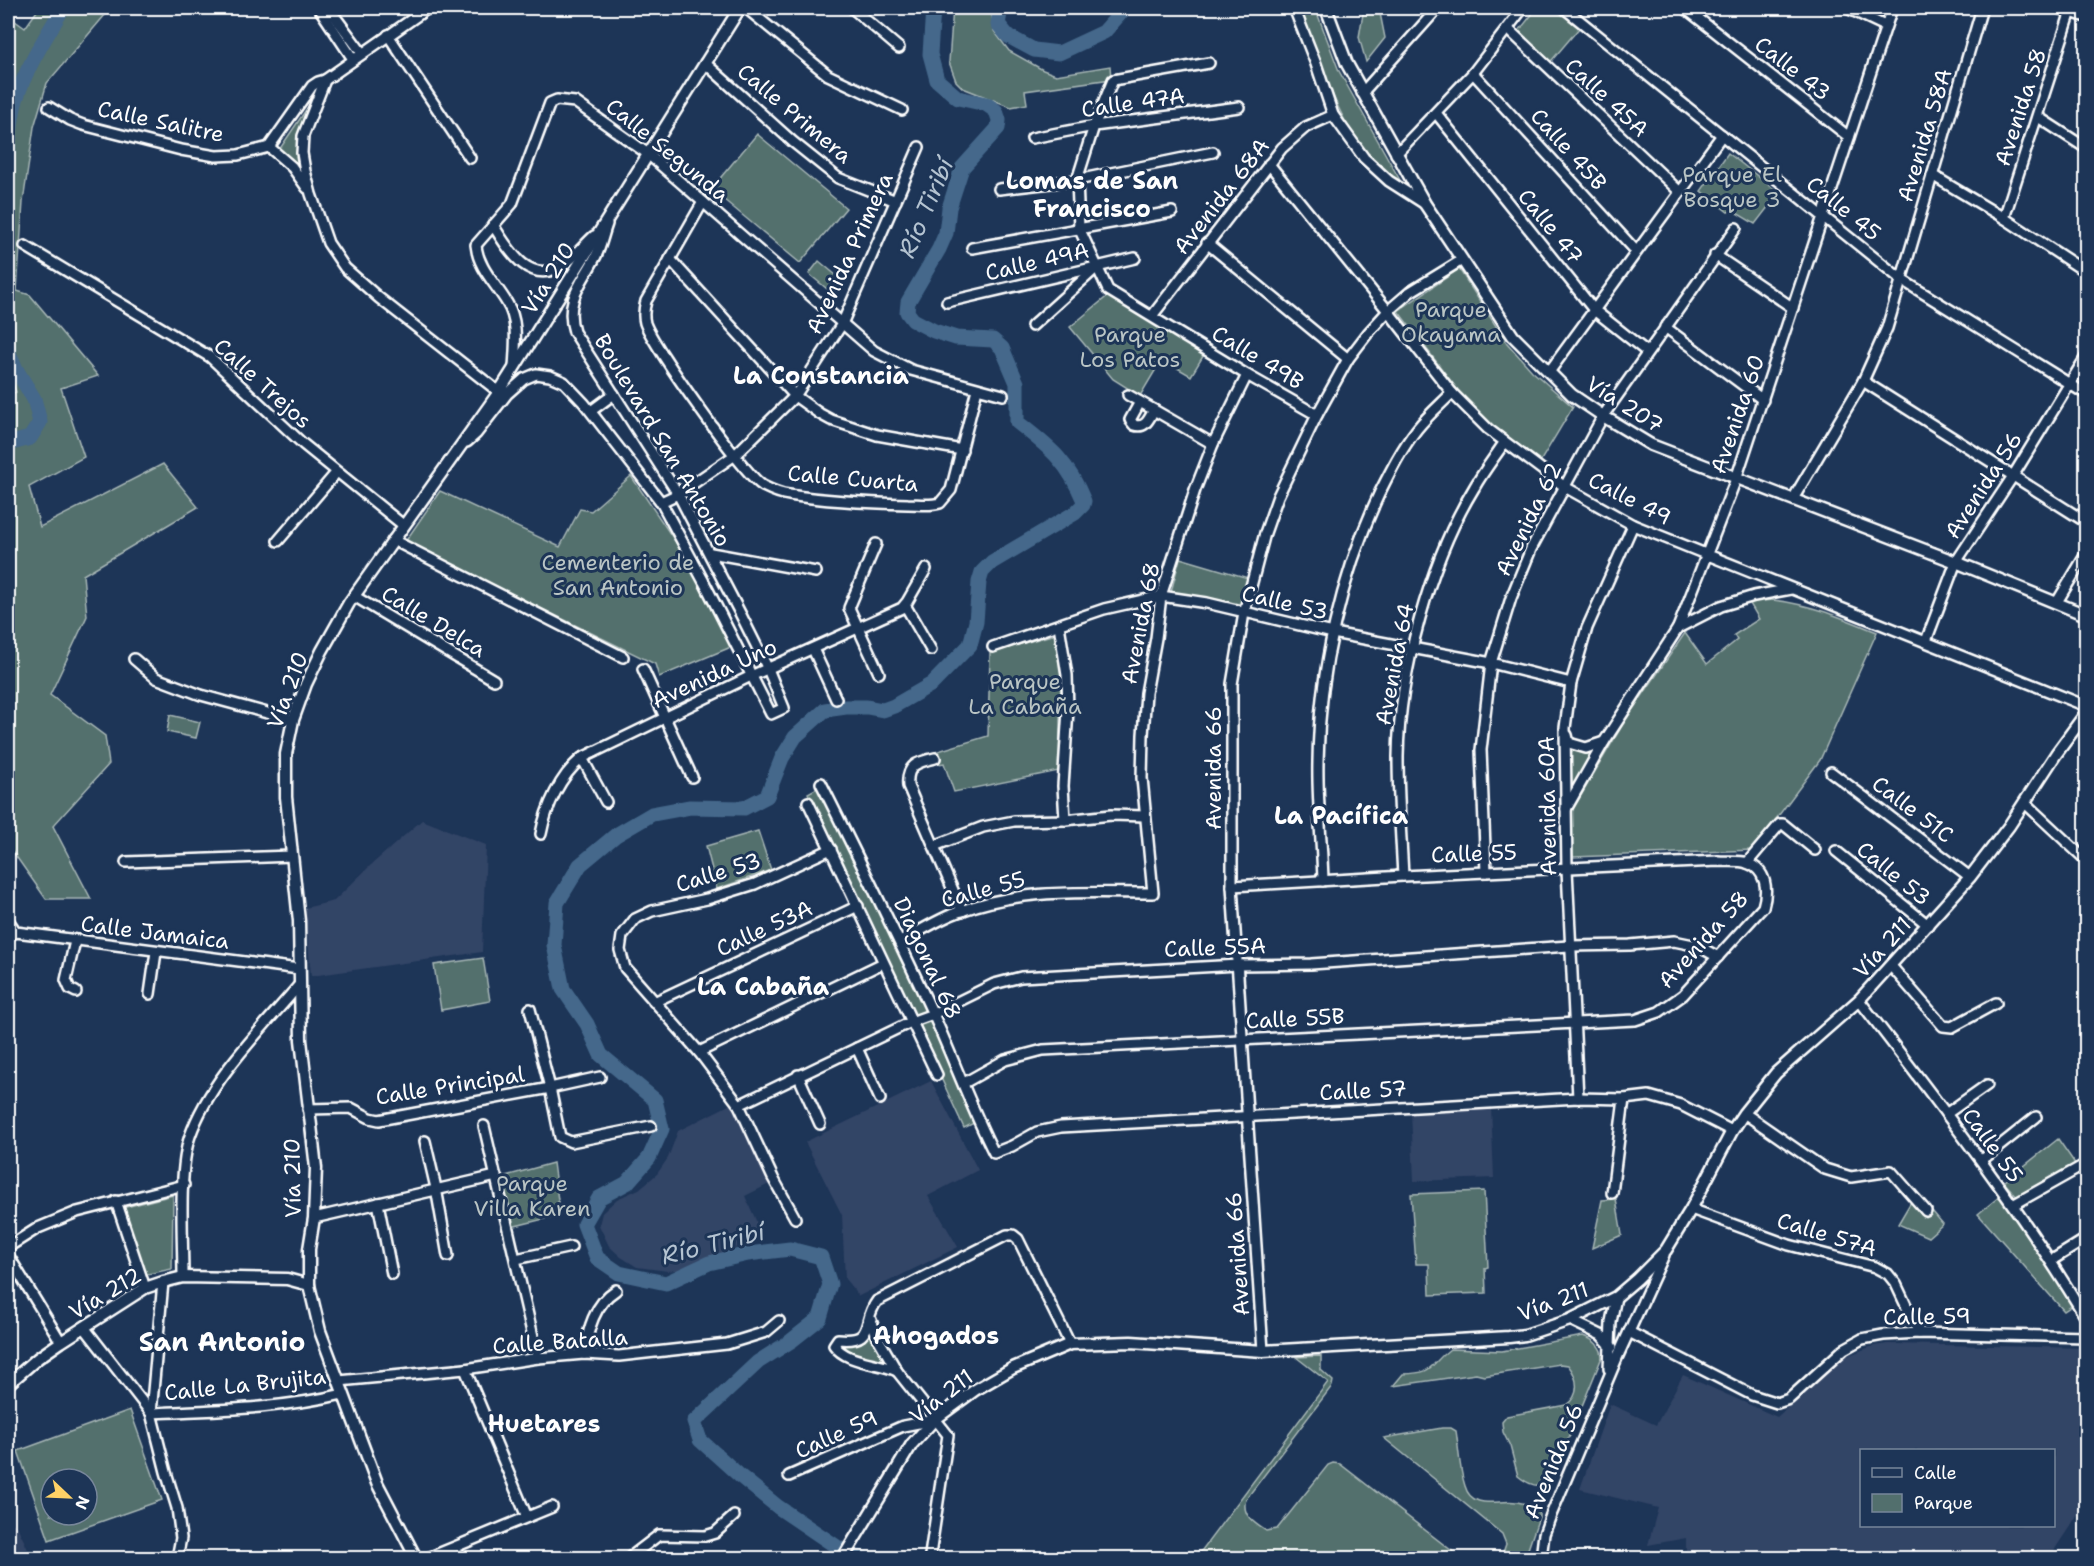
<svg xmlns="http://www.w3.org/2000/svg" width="2094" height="1566" viewBox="0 0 2094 1566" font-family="'Shantell Sans',sans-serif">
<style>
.built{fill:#346;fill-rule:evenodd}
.green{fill:#526f6d;stroke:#a8b7b6;stroke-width:1.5;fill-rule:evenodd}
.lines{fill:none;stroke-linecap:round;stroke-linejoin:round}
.stream{stroke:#8fa4b9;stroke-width:2}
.river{stroke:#44688b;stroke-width:15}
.minor-casing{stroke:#fff;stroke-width:14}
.major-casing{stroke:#fff;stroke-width:15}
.minor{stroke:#1d3557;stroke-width:9}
.major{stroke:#1d3557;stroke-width:10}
.labels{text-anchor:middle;stroke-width:6;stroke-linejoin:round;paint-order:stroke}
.street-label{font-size:22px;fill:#fff;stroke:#1d3557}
.park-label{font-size:22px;fill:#bac5c5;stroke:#1d3557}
.neighbourhood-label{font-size:24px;font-weight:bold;fill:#fff;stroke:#1d3557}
.water-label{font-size:24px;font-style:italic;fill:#b4c3d1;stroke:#1d3557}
.quarter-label{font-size:26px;font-weight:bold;fill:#fff;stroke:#1d3557}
</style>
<rect width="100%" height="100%" fill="#1d3557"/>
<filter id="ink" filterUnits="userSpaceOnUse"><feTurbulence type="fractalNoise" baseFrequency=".0167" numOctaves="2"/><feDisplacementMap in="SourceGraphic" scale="12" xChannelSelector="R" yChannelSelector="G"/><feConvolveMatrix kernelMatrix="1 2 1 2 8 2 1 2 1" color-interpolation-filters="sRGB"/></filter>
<g filter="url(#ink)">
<g class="built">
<polygon points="422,820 486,845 482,952 311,976 305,908 334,901 371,865"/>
<polygon points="931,1081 978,1170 928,1196 958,1247 859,1296 845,1279 842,1215 805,1142"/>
<polygon points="731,1104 769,1184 745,1196 763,1236 691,1268 668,1271 637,1267 621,1257 609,1246 599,1225 602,1213 617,1199 639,1189 657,1174 668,1158 678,1131"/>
<polygon points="1491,1107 1494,1178 1414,1181 1411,1110"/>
<path d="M1888,1344l198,4v154l-37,56h-363v-20l-38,7 10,-37 -78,-19 30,-85 46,21 27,-50 94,42 67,-60 29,-11zM2054,1450v76h-192v-76z"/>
<polygon points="8,1519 18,1528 30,1554 30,1558 8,1558"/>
</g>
<g class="green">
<polygon points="39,8 111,8 47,83 34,127 23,202 17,291 30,295 98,376 61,388 84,457 29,487 40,527 163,464 198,507 83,575 87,616 50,695 105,736 109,764 53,826 91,899 46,899 8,845 8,395 16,392 8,372 8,16 25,28"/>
<polygon points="953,8 991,8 994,31 1009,51 1043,70 1056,75 1110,66 1111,79 1025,91 1027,104 1011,107 963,88 956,81 949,62"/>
<polygon points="1364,8 1379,8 1385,38 1366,62 1359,37"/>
<polygon points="1537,8 1557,8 1580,27 1547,66 1515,36"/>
<path d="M1316,10l23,61 62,111c-58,-33 -76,-109 -98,-167z"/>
<polygon points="316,95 301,126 298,144 304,181 279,150"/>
<polygon points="757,134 846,208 800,263 711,189"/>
<polygon points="1728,153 1779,193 1755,224 1732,210 1728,212 1701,191"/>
<polygon points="819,261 843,281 832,293 809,274"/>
<polygon points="1459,269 1507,343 1532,371 1573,407 1540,462 1489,422 1460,393 1398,311"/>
<polygon points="1109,295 1205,353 1191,376 1162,359 1140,396 1113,379 1070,327"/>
<polygon points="631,476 675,541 700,585 731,647 659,677 655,664 405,542 440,491 560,547 580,509 591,511"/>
<polygon points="1180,558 1248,578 1240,607 1171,592"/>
<path d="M1773,600c40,5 67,17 104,32l-57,128 -67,90 -180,7 -2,-41 2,-7 50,-85 62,-91 22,31 30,-24 -3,-5 25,-16 -10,-17z"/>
<polygon points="1055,634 1061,671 1059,771 954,792 944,763 939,764 935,752 988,736 990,653"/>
<polygon points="170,715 200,722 196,738 167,732"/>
<polygon points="1568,746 1584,752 1594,750 1570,792"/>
<polygon points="819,787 907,968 976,1122 964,1128 892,971 808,793"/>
<polygon points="758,831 771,870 717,889 706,846"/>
<polygon points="483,958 490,1001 441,1010 434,965"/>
<polygon points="2058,1139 2076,1165 2017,1197 2004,1182"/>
<polygon points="553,1163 560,1215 511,1227 502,1177"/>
<polygon points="1484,1191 1488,1267 1485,1268 1486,1293 1430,1295 1429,1264 1416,1264 1411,1194"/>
<polygon points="173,1195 172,1269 143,1275 122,1208"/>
<polygon points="2000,1196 2073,1305 2064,1311 1978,1214"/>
<polygon points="1616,1199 1622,1235 1592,1248 1602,1200"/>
<polygon points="1912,1200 1926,1218 1933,1212 1943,1224 1928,1237 1898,1224"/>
<polygon points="870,1328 890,1364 846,1355 837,1342 851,1342"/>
<path d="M1583,1336c9,3 19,10 19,21l-50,122c-10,11 -23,6 -34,-3l-8,-30 -7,-14 -1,-10 5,-6 59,-11c15,-10 12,-28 2,-40l-8,-1 -76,12 -8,-2 -83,12 10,-12c33,-1 24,-7 47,-25l52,2z"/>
<path d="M1321,1356v14l12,11 -1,5 -86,113c-5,16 8,24 20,32l11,-2 51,-64 5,-2 7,1 121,94h-265l132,-176 -32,-25z"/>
<path d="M130,1410l32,90 -113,40 -31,-89zM51,1479h36v36h-36z"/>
<path d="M1442,1428h9l5,3c3,18 3,37 9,55 7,25 34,13 52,16 8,1 15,4 22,9v6l-14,41h-24l5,-14 -4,-10 -118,-96z"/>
</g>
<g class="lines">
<polyline class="stream" points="8,96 15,103"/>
<g class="river">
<polyline points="1001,8 998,24 1008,36 1034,50 1059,53 1104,32 1125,8"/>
<path d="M8,152c2,-17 3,-35 8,-52 8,-29 31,-65 47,-92"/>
<polyline points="8,351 17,371 34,399 40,422 30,438 8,444"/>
<path d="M843,1551l-65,-44 -38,-31 -40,-36 -6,-18 64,-60 33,-21 29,-23 10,-34 -9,-27 -31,-8 -42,5 -39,9 -43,20 -47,-10 -22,-15 -13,-34 15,-26 28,-15 22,-25 13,-29 -7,-29 -54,-45 -14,-31 -24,-35 -9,-44 3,-42 23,-38 36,-30 36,-21 38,-7 54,1 23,-12 15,-38 13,-21 30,-27 21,-3h21l16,3 11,-4 38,-22 38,-39 6,-23 3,-40 3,-10 10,-10 83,-49 8,-8 1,-4c-17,-41 -33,-52 -67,-79v-39l-15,-35 -9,-8 -37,-2 -22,-7 -21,-11 -6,-8 1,-10 31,-53 7,-16 3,-25 13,-40 36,-40 1,-8 -3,-9 -10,-7 -28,-6 -21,-18 -7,-26 3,-46"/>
<polyline points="851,1556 863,1558"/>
</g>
<defs>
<g id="minor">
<polyline points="319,8 353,59"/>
<polyline points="325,8 336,18 362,53"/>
<polyline points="428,8 325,80 303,136 302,153 305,171 311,194 328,243 345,268 379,298 499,392"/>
<polyline points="746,8 828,75 902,110"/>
<polyline points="852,8 899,48"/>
<polyline points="1294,8 1316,64 1333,115 1364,158 1389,181 1425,204"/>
<polyline points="1564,8 1902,280 2086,394"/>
<polyline points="1685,8 1849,137"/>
<polyline points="1847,8 1885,26"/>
<polyline points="2059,8 2086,17"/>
<polyline points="1508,29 1680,192"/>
<polyline points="388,35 470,158"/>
<polyline points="705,63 793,142 838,178 896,201"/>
<polyline points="1209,63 1113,80 1094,126 1077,180 1079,228 1108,290 1247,375 1317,415"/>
<polyline points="1473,73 1636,251"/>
<polyline points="1362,93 1438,8"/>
<polyline points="49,107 70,120 83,125 181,150 216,156 238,155 269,147 292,167 307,188"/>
<polyline points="1436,113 1594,310 1647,352"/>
<polyline points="2038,117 2086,148"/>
<polyline points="1032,138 1094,126 1239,107"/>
<polyline points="269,147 312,86 318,82 325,80"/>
<polyline points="1396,154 1473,73 1523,8"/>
<polyline points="1269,164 1388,311 1452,393 1488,429 1565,487 1633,525 2086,706"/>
<polyline points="1932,175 2004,218 2086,272"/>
<polyline points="999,189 1077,180 1213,152"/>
<path d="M703,202l-57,99c-2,7 -3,15 -1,22 7,22 100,153 118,163 8,4 17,8 26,9 39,6 80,8 119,9 10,0 22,2 32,-1l11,-13 26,-101"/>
<polyline points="2004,218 2072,8"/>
<path d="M493,225c15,24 36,62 70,40 12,-8 21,-20 31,-29"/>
<polyline points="1207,243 1348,359"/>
<polyline points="25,246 210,357 303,444 403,525"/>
<polyline points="972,248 1172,212"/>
<polyline points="1715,255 1793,308"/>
<polyline points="670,259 795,396 820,414 831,420 877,435 962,450"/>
<polyline points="947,302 1135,258"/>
<polyline points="1152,316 1282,148 1306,127 1333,115"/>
<polyline points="1032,326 1095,269"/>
<polyline points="1665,327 1763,400"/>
<path d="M514,368c1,-22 5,-46 -7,-65 -11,-19 -29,-35 -31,-58l36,-41 38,-101 7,-3 18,2 73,52 226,197 37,19 92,25"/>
<polyline points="1549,372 1722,135"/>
<polyline points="1863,381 2086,522"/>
<polyline points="1128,395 1213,444"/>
<path d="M1140,402l-10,18 4,5c12,4 15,-7 20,-15"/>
<polyline points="591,411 614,394"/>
<path d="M467,442l9,-8 31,-40 17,-15 12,-5 14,2 14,6 20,21 77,99 43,80 67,132 13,-6 -16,-39 -27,-54 -63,-121 -104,-162c-10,-32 8,-49 22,-76 5,-10 7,-21 11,-32"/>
<polyline points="1793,499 1863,381 1887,328 1982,8"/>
<polyline points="661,502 678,494 735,455 795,396 842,324 919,147"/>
<polyline points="393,540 623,657"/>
<polyline points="278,541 336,473"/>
<polyline points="876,544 849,608 879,673"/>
<polyline points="711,553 816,572"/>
<polyline points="354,596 494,680"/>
<polyline points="2057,602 2086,554"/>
<polyline points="905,605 931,650"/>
<polyline points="1059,625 1067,675 1068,710 1063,786 1065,820"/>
<polyline points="1678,628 1721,606 1754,596 1791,589"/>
<polyline points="1926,641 1956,562 2013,476 2086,357"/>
<polyline points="993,647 1104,609 1161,596 1207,603 1333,633 1491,663 1571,683"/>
<polyline points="813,649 836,699"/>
<polyline points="134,659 156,678 201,695 293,720"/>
<polyline points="643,669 692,777"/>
<polyline points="1567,735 1569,743 1586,748 1604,742"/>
<polyline points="582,758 606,802"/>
<path d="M935,758c-18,4 -29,7 -27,28l54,125"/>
<polyline points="1831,772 1970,877"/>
<path d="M821,783c38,76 76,153 112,231 21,46 38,94 61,139l18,-7 25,-14 24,-5 517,-29 46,1 25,-3 32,9 51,26"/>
<polyline points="808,802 937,1075"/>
<polyline points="2025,803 2086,860"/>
<polyline points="1566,809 1604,742 1678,628 1736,479 1892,8"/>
<path d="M541,834c5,-27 19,-58 41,-76l169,-82 151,-68 5,-6 19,-33"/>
<polyline points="934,846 983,827 1014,821 1065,820 1111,815 1145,816"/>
<polyline points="1836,851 1928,925"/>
<polyline points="126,862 292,856"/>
<polyline points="1747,863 1780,824 1783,824 1815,850"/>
<polyline points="1486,872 1481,750 1491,663 1511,598 1531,549 1603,416 1736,228"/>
<path d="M1403,876c-2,-40 -5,-79 -5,-119 1,-84 32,-197 76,-269 9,-16 20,-30 30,-45"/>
<path d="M1323,881c-1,-40 -6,-80 -5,-119 1,-92 23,-186 62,-270 11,-22 22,-44 37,-63 10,-13 23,-24 35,-36"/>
<polyline points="8,920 16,932"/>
<polyline points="8,936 16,932 299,969"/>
<polyline points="75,941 66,980 70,989 76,992"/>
<path d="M900,942c20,-11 40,-24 61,-31 62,-23 128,-18 192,-18l-11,-115 1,-43 3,-42 10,-55 5,-42 34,-106 18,-46 34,-69"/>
<polyline points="1891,966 1943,1026 1952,1027 1996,1003"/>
<polyline points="150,994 156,952"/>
<path d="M1859,1000c80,104 160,206 227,318"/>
<polyline points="654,1002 858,906"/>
<polyline points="530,1009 550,1088 560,1137 571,1142 651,1126"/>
<polyline points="857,1048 880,1099"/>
<polyline points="699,1052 883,963"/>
<polyline points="798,1075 820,1124"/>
<path d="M964,1083l41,-23 38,-10 592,-30 24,-8 24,-17 80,-88c5,-17 4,-37 -16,-44 -8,-3 -21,-1 -29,-2l-315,15 -171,10"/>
<polyline points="1578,1098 1567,869 1565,728 1571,683 1587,628 1633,525"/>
<polyline points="739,1105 911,1022 933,1014 994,984 1021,977 1238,965 1311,964 1569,946 1630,945 1674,941 1698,946 1718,957"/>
<polyline points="308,1109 351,1108 370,1118 379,1120 550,1088 600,1077"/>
<polyline points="1744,1113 1825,1169 1851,1177 1891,1171 1926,1211"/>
<polyline points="1946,1114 1987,1085"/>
<polyline points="484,1126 538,1358"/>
<polyline points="425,1141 436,1188 448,1256"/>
<polyline points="1982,1160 2036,1117"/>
<polyline points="1612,1193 1624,1099"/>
<polyline points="116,1201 145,1288"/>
<polyline points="378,1203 392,1274"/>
<polyline points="2013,1205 2086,1164"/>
<polyline points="1691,1209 1789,1245 1875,1267 1888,1274 1896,1284 1919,1333"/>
<polyline points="314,1218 496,1176"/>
<polyline points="795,1218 773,1178 739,1105 699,1052 625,968 620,950 622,936 635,919 652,911 707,899 755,884 831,849"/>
<polyline points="8,1247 38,1228 77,1212 184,1185"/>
<polyline points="8,1255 61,1342"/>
<polyline points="516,1259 571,1247"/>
<polyline points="2052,1260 2086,1239"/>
<path d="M183,1277c0,-39 -5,-106 7,-141 20,-57 72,-107 110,-152"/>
<polyline points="870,1318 879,1340 897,1371 948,1435 930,1555 932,1558"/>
<polyline points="1570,1320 1601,1335 1612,1347"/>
<polyline points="84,1327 151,1413 166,1472 177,1508 181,1538 177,1558"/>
<polyline points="1629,1332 1752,1395 1777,1403 1789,1399 1844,1349 1862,1339 1883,1335 1919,1333 2086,1337"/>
<polyline points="1263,1351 1232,886 1232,684 1244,613 1265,533 1278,496 1317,415 1348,359 1368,333 1388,311 1410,292 1462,260"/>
<path d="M584,1354c4,-24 10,-50 32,-64"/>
<polyline points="465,1369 527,1517"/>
<polyline points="1609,1369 1611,1322 1616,1297"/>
<path d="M897,1371c-19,-9 -51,-8 -63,-26l4,-6c38,4 23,-17 39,-38l130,-66h6l5,4 52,105"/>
<polyline points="339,1381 465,1369 538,1358 584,1354 619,1356 727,1344 766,1332 779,1321"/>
<path d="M151,1413c64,-3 130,-4 192,-19"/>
<polyline points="151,1413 163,1282"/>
<polyline points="789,1476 903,1426 934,1420"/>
<polyline points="428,1558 552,1507"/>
<polyline points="629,1558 659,1535 705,1536 715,1533 734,1516"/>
<polyline points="1541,1558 1544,1534 1551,1515 1617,1358 1664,1255"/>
</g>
<g id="major">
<polyline points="1326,8 1347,64 1425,204 1513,336 1572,395 1603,416 1651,445 1956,562 2086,615"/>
<polyline points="8,1384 38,1358 61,1342 145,1288 163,1282 183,1277 287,1279 309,1285"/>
<polyline points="416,1558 377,1483 320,1331 309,1285 309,1249 314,1218 316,1168 301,1040 299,921 286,797 286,754 293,720 306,684 322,651 349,603 499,392 740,8"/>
<polyline points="843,1558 912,1444 934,1420 975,1390 1013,1368 1070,1344 1131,1342 1263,1351 1509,1337 1525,1335 1570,1320 1616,1297 1637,1279 1666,1250 1691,1209 1732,1131 1744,1113 1776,1073 1859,1000 1970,877 2009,826 2056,754 2086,713"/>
</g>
</defs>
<use href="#minor" class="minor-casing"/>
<use href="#major" class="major-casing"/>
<use href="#minor" class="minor"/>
<use href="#major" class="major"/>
</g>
</g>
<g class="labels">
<g class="street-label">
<text transform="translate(1793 68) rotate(38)" y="8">Calle 43</text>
<text transform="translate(1607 97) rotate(43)" y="8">Calle 45A</text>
<text transform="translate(1133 102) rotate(-8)" y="8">Calle 47A</text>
<text transform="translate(2020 107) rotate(-72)" y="8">Avenida 58</text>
<text transform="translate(795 113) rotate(40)" y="8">Calle Primera</text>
<text transform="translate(161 121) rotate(12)" y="8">Calle Salitre</text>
<text transform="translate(1924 135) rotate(-73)" y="8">Avenida 58A</text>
<text transform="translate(1569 149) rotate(48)" y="8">Calle 45B</text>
<text transform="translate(668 150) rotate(39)" y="8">Calle Segunda</text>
<text transform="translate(1221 196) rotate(-52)" y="8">Avenida 68A</text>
<text transform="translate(1844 208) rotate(39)" y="8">Calle 45</text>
<text transform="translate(1551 226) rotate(51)" y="8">Calle 47</text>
<text transform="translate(849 253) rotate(-65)" y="8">Avenida Primera</text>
<text transform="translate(1037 261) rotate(-13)" y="8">Calle 49A</text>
<text transform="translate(548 278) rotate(-58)" y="8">Vía 210</text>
<text transform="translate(1258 357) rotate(31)" y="8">Calle 49B</text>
<text transform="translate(263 383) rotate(42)" y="8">Calle Trejos</text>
<text transform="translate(1625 404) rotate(32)" y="8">Vía 207</text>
<text transform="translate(1737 414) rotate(-71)" y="8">Avenida 60</text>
<text transform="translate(663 440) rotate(59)" y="8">Boulevard San Antonio</text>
<text transform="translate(853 478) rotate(5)" y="8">Calle Cuarta</text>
<text transform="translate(1983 485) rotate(-57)" y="8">Avenida 56</text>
<text transform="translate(1630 498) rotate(27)" y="8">Calle 49</text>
<text transform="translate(1528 519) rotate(-64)" y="8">Avenida 62</text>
<text transform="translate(1285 602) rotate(13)" y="8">Calle 53</text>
<text transform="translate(434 621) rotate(31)" y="8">Calle Delca</text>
<text transform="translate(1140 623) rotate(-79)" y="8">Avenida 68</text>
<text transform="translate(1394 664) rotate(-79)" y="8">Avenida 64</text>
<text transform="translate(714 673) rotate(-25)" y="8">Avenida Uno</text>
<text transform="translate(287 690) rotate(-70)" y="8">Vía 210</text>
<text transform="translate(1213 768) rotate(-90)" y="8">Avenida 66</text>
<text transform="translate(1547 806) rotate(-91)" y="8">Avenida 60A</text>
<text transform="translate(1913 809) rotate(37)" y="8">Calle 51C</text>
<text transform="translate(1474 853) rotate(-2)" y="8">Calle 55</text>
<text transform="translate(718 872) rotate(-17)" y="8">Calle 53</text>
<text transform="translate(1894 873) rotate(39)" y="8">Calle 53</text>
<text transform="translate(983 889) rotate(-15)" y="8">Calle 55</text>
<text transform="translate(764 928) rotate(-25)" y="8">Calle 53A</text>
<text transform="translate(155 932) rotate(7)" y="8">Calle Jamaica</text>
<text transform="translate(1703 939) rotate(-48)" y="8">Avenida 58</text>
<text transform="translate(1215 947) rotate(-2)" y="8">Calle 55A</text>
<text transform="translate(1882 947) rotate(-48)" y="8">Vía 211</text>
<text transform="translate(928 958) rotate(65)" y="8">Diagonal 68</text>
<text transform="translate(1295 1018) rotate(-3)" y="8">Calle 55B</text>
<text transform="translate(450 1085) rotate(-9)" y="8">Calle Principal</text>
<text transform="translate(1363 1090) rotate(-3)" y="8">Calle 57</text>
<text transform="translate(1993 1145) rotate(54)" y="8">Calle 55</text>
<text transform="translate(292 1178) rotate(-91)" y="8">Vía 210</text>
<text transform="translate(1827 1234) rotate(17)" y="8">Calle 57A</text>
<text transform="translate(1237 1254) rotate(-94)" y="8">Avenida 66</text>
<text transform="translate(105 1293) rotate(-31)" y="8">Vía 212</text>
<text transform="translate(1553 1301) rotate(-21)" y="8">Vía 211</text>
<text transform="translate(1927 1316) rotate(-1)" y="8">Calle 59</text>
<text transform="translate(560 1341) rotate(-4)" y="8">Calle Batalla</text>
<text transform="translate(245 1384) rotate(-6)" y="8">Calle La Brujita</text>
<text transform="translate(941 1396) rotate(-38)" y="8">Vía 211</text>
<text transform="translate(836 1434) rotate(-24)" y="8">Calle 59</text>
<text transform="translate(1553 1461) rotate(-68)" y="8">Avenida 56</text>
</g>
<g class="park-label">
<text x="1732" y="182">Parque El<tspan x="1732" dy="25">Bosque 3</tspan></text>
<text x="1451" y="317">Parque<tspan x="1451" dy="25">Okayama</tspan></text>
<text x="1130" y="342">Parque<tspan x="1130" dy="25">Los Patos</tspan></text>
<text x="618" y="570">Cementerio de<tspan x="618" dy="25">San Antonio</tspan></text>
<text x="1025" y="689">Parque<tspan x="1025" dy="25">La Cabaña</tspan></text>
<text x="532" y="1191">Parque<tspan x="532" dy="25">Villa Karen</tspan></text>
</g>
<g class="neighbourhood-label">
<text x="1092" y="189">Lomas de San<tspan x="1092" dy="28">Francisco</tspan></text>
<text x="821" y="384">La Constancia</text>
<text x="1341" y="824">La Pacífica</text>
<text x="763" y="995">La Cabaña</text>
<text x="936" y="1344">Ahogados</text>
<text x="544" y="1432">Huetares</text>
</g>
<g class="water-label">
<text transform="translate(926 208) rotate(-67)" y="8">Río Tiribí</text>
<text transform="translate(713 1244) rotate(-14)" y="8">Río Tiribí</text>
</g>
<g class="quarter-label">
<text x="222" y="1351">San Antonio</text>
</g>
</g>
<rect width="2094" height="1566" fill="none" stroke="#1d3557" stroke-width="30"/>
<rect x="15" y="15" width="2064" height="1536" fill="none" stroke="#fff" stroke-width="2" filter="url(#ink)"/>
<rect x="1860" y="1449" width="195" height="78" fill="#1d3557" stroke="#77869a" stroke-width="1.5"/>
<rect x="1872" y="1468" width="30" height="9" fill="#1d3557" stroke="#77869a" stroke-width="1.5"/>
<text x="1914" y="1479" font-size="18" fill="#ffffff">Calle</text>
<rect x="1872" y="1494" width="30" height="18" fill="#526f6d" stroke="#77869a" stroke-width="1.5"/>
<text x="1914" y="1509" font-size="18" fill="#ffffff">Parque</text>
<g transform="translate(69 1497) rotate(113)"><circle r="28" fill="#1d3557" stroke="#77869a" stroke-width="1.5"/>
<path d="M0-4.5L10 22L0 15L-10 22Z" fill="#ffd166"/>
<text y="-9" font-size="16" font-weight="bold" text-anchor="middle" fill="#ffffff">N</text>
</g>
</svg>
